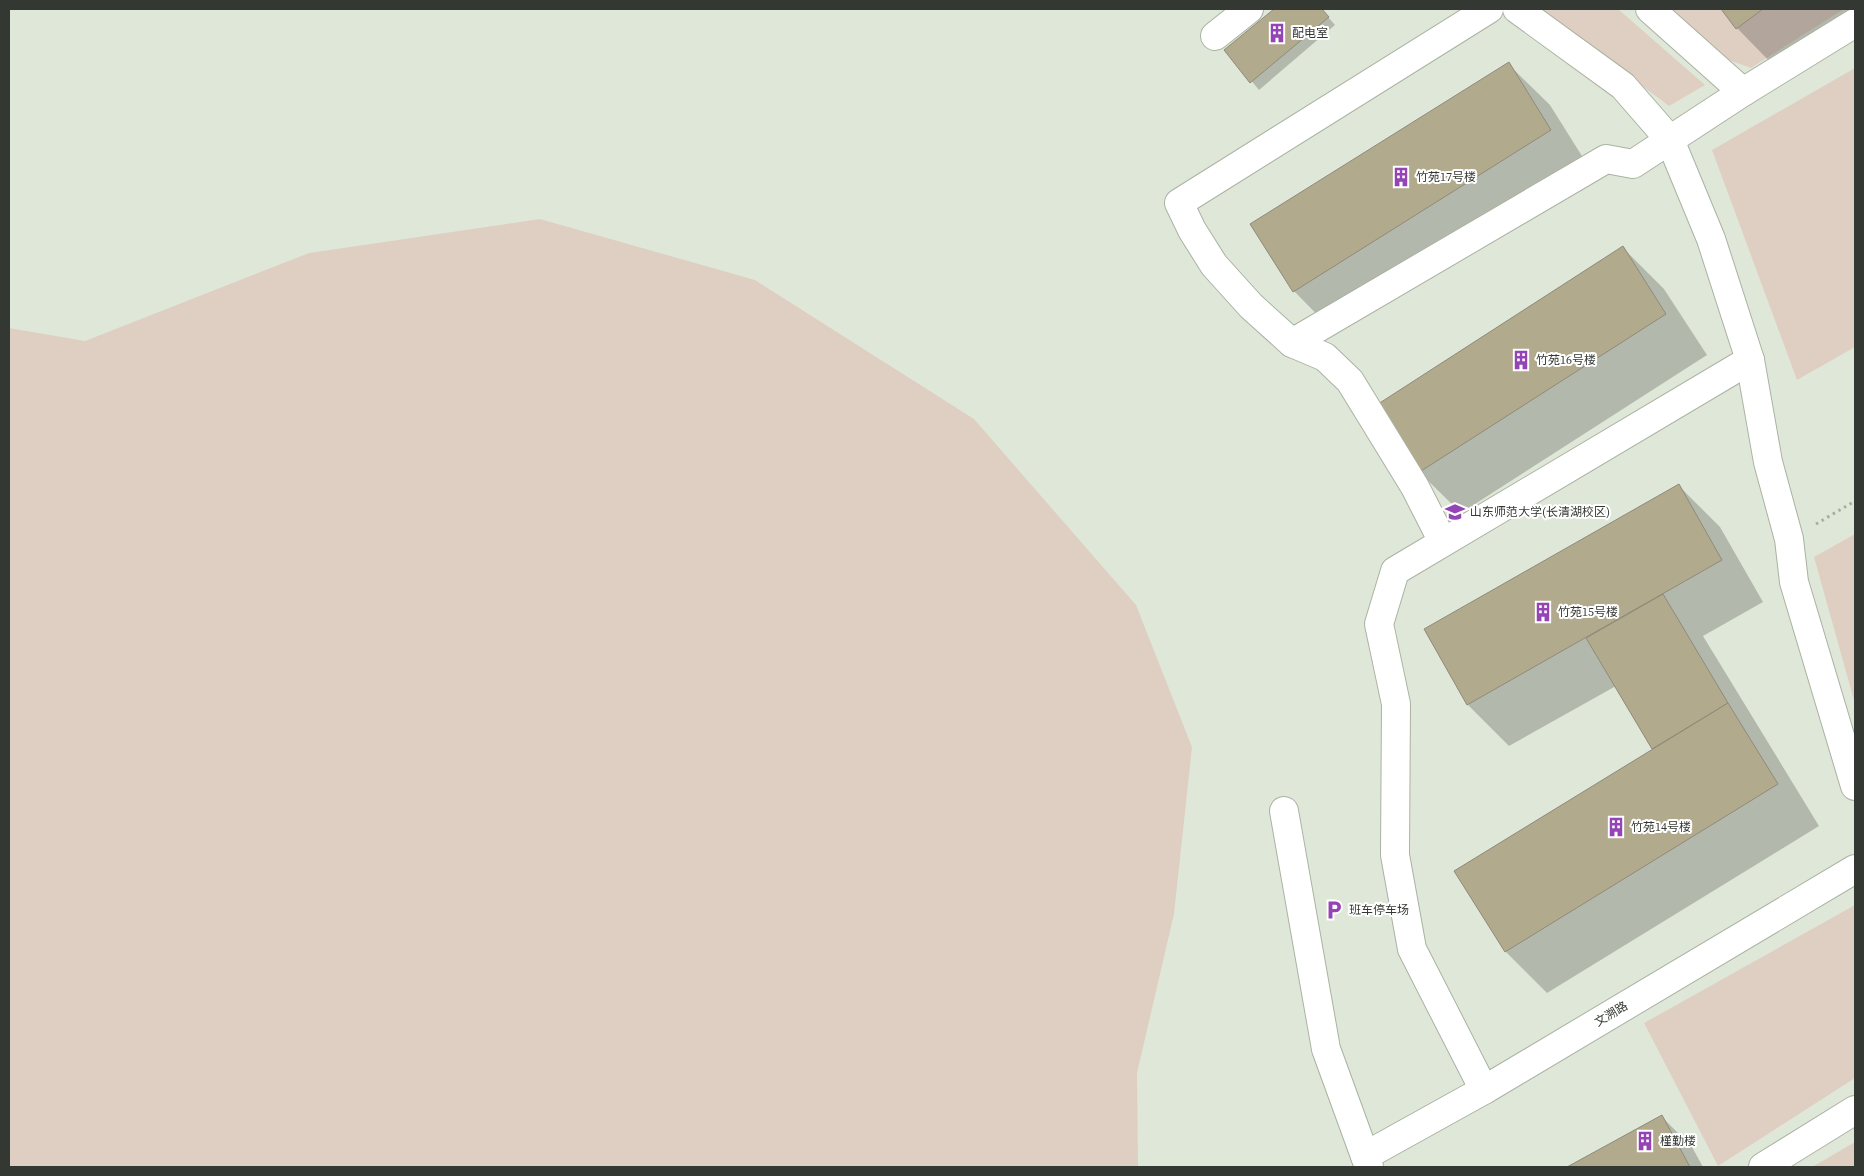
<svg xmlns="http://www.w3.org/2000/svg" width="1864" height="1176" viewBox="0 0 1864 1176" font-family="'Source Serif 4','Noto Sans SC',serif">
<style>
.green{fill:#dfcfc2}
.shadow{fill:#0003}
.building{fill:#b2aa8c;stroke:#8e8a7a}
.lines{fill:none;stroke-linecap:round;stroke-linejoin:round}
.minor-casing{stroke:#aab2a2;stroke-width:30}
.path{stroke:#a7aea1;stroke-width:3;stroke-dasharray:2.5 4;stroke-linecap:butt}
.minor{stroke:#fff;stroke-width:28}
.labels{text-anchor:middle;stroke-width:4;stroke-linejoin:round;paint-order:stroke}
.poi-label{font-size:12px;fill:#343832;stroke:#fff;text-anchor:start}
.street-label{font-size:12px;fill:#343832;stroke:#fff}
</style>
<rect width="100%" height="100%" fill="#dfe8d8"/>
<g class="green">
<polygon points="1540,9 1618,9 1705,85 1669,106"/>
<polygon points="1672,9 1721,9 1736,29 1763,9 1844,9 1751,68 1723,58"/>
<polygon points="1855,68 1855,347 1797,380 1712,150"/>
<polygon points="540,219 755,280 974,419 1136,605 1192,747 1174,914 1137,1073 1138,1167 9,1167 9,328 85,341 309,253"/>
<polygon points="1855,534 1855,704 1814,557"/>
<polygon points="1855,905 1855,1078 1718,1166 1644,1023"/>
<polygon points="1855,1142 1855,1167 1812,1167"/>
</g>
<g class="shadow">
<polygon points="1276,9 1321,9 1335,25 1259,90 1226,50"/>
<polygon points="1722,9 1855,9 1855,12 1778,70 1737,28"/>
<polygon points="1508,64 1550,105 1592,172 1335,333 1294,291"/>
<polygon points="1623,248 1664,289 1707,355 1461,513 1419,472"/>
<polygon points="1679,486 1720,527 1763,602 1703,636 1819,826 1547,993 1506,952 1654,749 1616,686 1509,746 1468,705"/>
<polygon points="1662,1117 1692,1147 1703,1167 1569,1167"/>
</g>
<g class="building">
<polygon points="1274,9 1322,9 1329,17 1250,83 1224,50"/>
<polygon points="1721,9 1763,9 1736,29"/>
<polygon points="1509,62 1551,130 1293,292 1250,224"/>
<polygon points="1623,246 1666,314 1418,473 1375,406"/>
<polygon points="1679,484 1722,560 1467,705 1424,629"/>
<polygon points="1663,594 1728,703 1652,749 1586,638"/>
<polygon points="1728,703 1778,784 1505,952 1454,871"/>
<polygon points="1662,1115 1690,1167 1567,1167"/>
</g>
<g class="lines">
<defs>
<g id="minor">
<polyline points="1517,9 1623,86 1670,140 1711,239 1750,360 1768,462 1789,539 1794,582 1855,786"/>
<polyline points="1650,9 1743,92"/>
<polyline points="1215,36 1249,9"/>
<polyline points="1292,343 1606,159 1633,164 1743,92 1855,23"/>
<polyline points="1443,542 1415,487 1350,381 1325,357 1292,343 1251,306 1214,265 1192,230 1179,203 1489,9"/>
<polyline points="1284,811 1326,1049 1369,1167"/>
<polyline points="1484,1090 1412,949 1395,855 1396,704 1379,624 1395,571 1750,360"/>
<polyline points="1365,1156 1484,1090 1855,869"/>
<polyline points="1763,1167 1855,1110"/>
</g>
</defs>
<use href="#minor" class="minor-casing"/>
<polyline class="path" points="1816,524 1855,501"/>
<use href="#minor" class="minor"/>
</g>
<defs>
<symbol id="building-bare" viewBox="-9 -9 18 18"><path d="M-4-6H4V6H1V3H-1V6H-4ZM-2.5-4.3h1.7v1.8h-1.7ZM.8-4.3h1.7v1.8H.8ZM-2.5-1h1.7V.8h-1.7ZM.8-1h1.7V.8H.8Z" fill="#9444b4" stroke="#fff" stroke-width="2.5" paint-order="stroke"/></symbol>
<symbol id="university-bare" viewBox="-9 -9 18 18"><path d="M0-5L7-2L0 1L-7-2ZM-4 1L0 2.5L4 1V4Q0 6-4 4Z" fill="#9444b4" stroke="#fff" stroke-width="2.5" paint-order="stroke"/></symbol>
<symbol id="parking-bare" viewBox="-9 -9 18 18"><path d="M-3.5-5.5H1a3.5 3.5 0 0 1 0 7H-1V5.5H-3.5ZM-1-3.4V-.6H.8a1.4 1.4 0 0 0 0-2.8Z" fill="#9444b4" stroke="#fff" stroke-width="2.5" paint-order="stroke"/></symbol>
</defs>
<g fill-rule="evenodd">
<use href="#building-bare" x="1263" y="19" width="28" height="28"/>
<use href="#building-bare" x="1387" y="163" width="28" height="28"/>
<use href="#building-bare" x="1507" y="346" width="28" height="28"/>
<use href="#university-bare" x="1441" y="498" width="28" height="28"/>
<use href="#building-bare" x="1529" y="598" width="28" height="28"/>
<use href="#building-bare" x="1602" y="813" width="28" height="28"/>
<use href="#parking-bare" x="1320" y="896" width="28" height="28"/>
<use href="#building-bare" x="1631" y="1127" width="28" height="28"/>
</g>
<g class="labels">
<g class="poi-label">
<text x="1292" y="37">配电室</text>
<text x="1416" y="181">竹苑17号楼</text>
<text x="1536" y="364">竹苑16号楼</text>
<text x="1470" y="516">山东师范大学(长清湖校区)</text>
<text x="1558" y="616">竹苑15号楼</text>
<text x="1631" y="831">竹苑14号楼</text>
<text x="1349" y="914">班车停车场</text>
<text x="1660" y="1145">槿勤楼</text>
</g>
<g class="street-label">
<text transform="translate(1611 1014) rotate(-31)" y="4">文溯路</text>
</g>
</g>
<rect width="1864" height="1176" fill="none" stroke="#343832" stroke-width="20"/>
</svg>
